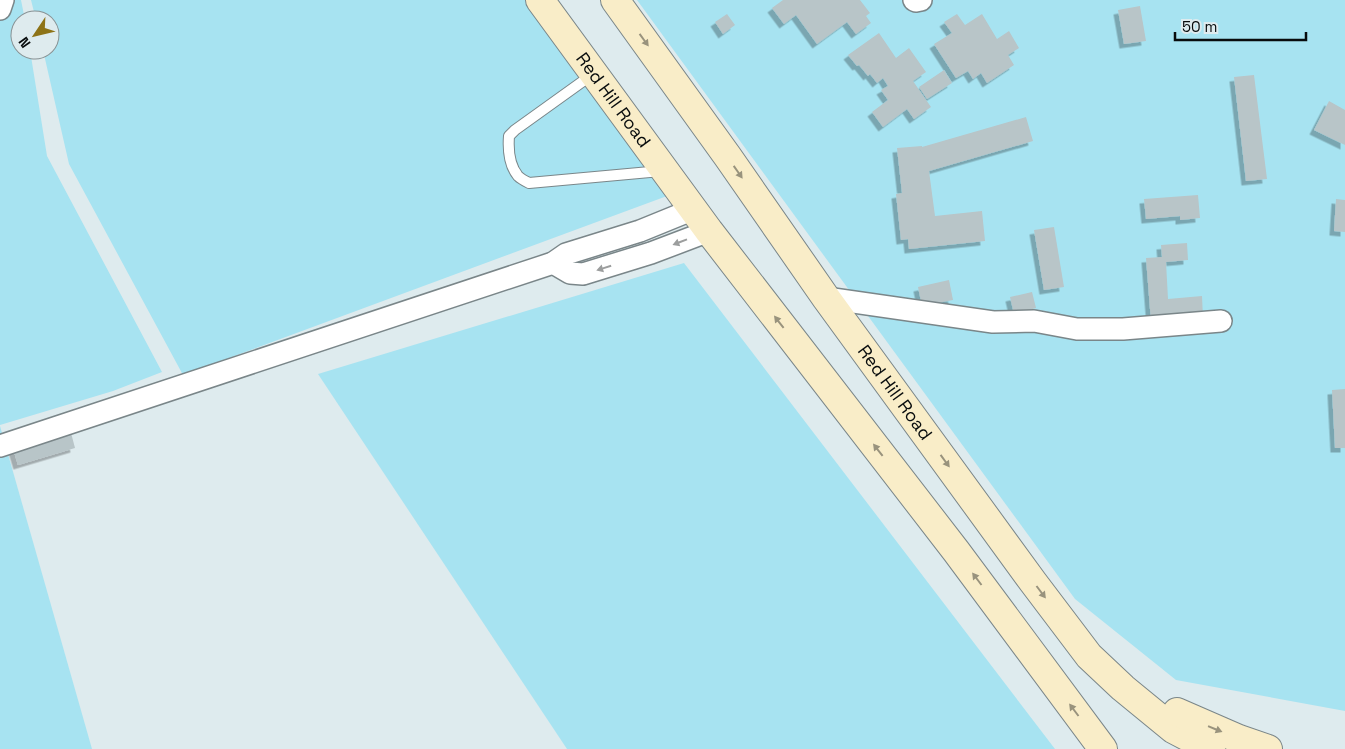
<svg xmlns="http://www.w3.org/2000/svg" width="1345" height="749" viewBox="0 0 1345 749" font-family="'Space Grotesk',sans-serif">
<style>
.green{fill:#a7e3f1}
.building{fill:#b8c5c8;filter:url(#shadow)}
.lines{fill:none;stroke-linecap:round;stroke-linejoin:round}
.service-casing{stroke:#7a8689;stroke-width:12}
.minor-casing{stroke:#7a8689;stroke-width:24}
.secondary-casing{stroke:#7a8689;stroke-width:30}
.service{stroke:#fff;stroke-width:10}
.minor{stroke:#fff;stroke-width:21}
.secondary{stroke:#f9edc8;stroke-width:28}
.oneway{fill:#99937d}
.oneway2{fill:#9c9e9e}
.labels{text-anchor:middle;stroke-width:5;stroke-linejoin:round;paint-order:stroke}
.street-label{font-size:18px;fill:#080c0d;stroke:#deebee}
</style>
<defs>
<filter id="shadow"><feDropShadow dx="-4.5" dy="4.5" stdDeviation="0" flood-color="#0004"/></filter>
</defs>
<rect width="100%" height="100%" fill="#deebee"/>
<g class="green">
<polygon points="0,0 21,0 25,20 20,20 20,50 30,50 47,156 162,372 113,391 0,425"/>
<polygon points="31,0 552,0 686,189 183,375 69,164 43,50 50,50 50,20 36,20"/>
<polygon points="637,0 1345,0 1345,711 1176,680 1075,599"/>
<polygon points="684,263 1055,749 567,749 318,374"/>
<polygon points="0,426 92,749 0,749"/>
</g>
<g class="building">
<polygon points="783,0 860,0 870,13 866,16 871,23 856,34 847,22 817,44 796,15 784,24 772,8"/>
<polygon points="1140,6 1146,41 1124,44 1118,10"/>
<polygon points="727,14 735,25 723,34 715,22"/>
<polygon points="957,14 965,25 982,14 997,39 1009,31 1019,48 1008,55 1014,65 987,83 981,73 973,79 968,71 956,78 934,44 952,33 944,22"/>
<polygon points="879,33 896,58 909,48 926,72 913,81 931,107 914,119 907,109 883,127 872,112 888,100 881,90 888,86 883,78 877,83 870,74 868,76 859,65 857,66 848,55"/>
<polygon points="944,70 952,83 927,99 919,87"/>
<polygon points="1254,75 1267,179 1246,181 1234,77"/>
<polygon points="1329,101 1345,110 1345,145 1314,130"/>
<polygon points="1026,117 1033,141 929,171 935,216 982,211 985,241 909,249 908,239 901,240 896,194 902,193 897,148 922,146 922,147"/>
<polygon points="1198,195 1200,218 1180,220 1180,216 1146,219 1144,199"/>
<polygon points="1336,199 1345,200 1345,232 1334,231"/>
<polygon points="1054,227 1064,287 1044,290 1034,230"/>
<polygon points="1187,243 1188,260 1166,262 1168,299 1202,296 1203,318 1151,322 1146,258 1162,257 1161,245"/>
<polygon points="949,280 953,300 922,306 918,287"/>
<polygon points="1032,292 1036,308 1014,314 1010,297"/>
<polygon points="1345,389 1345,448 1335,448 1332,390"/>
<polygon points="70,429 75,448 18,465 12,445"/>
</g>
<g class="lines">
<defs>
<path id="service" d="M593,74l-78,56 -6,6c-1,13 0,29 9,40 3,3 7,5 11,7l132,-12"/>
<g id="minor">
<polyline points="914,0 916,1 921,0"/>
<polyline points="0,9 3,0"/>
<polyline points="553,263 570,273 583,274 651,253 709,231"/>
<polyline points="826,298 993,322 1034,321 1077,329 1123,329 1221,321"/>
<polyline points="0,446 553,263 566,254 640,231 694,209"/>
</g>
<g id="secondary">
<path id="s1" d="M540,0l169,231 247,320 147,198"/>
<path id="s2" d="M615,0l113,157 98,141 207,284 56,74 34,32 50,41 38,20"/>
<polyline points="1177,712 1239,739 1268,749"/>
</g>
</defs>
<use href="#service" class="service-casing"/>
<use href="#minor" class="minor-casing"/>
<use href="#secondary" class="secondary-casing"/>
<use href="#service" class="service"/>
<use href="#minor" class="minor"/>
<use href="#secondary" class="secondary"/>
</g>
<defs><path id="oneway-solid" d="M-6-.8H1V-3.2L6.5 0L1 3.2V.8H-6Z" transform="scale(1.25)"/></defs>
<g class="oneway">
<use href="#oneway-solid" transform="translate(644 40) rotate(54)"/>
<use href="#oneway-solid" transform="translate(738 172) rotate(55)"/>
<use href="#oneway-solid" transform="translate(779 322) rotate(-128)"/>
<use href="#oneway-solid" transform="translate(878 450) rotate(-128)"/>
<use href="#oneway-solid" transform="translate(945 461) rotate(54)"/>
<use href="#oneway-solid" transform="translate(977 579) rotate(-127)"/>
<use href="#oneway-solid" transform="translate(1041 592) rotate(53)"/>
<use href="#oneway-solid" transform="translate(1074 710) rotate(-127)"/>
<use href="#oneway-solid" transform="translate(1215 729) rotate(22)"/>
</g>
<g class="oneway2">
<use href="#oneway-solid" transform="translate(680 242) rotate(159)"/>
<use href="#oneway-solid" transform="translate(604 268) rotate(163)"/>
</g>
<g class="labels">
<g class="street-label">
<text dy="6" stroke="none"><textPath href="#s1" startOffset="124">Red Hill Road</textPath></text>
<text dy="6" stroke="none"><textPath href="#s2" startOffset="482">Red Hill Road</textPath></text>
</g>
</g>
<g transform="translate(35 35) rotate(235)"><circle r="24" fill="#deebee" stroke="#889294"/>
<path d="M0-4L9 19L0 12L-9 19Z" fill="#8d7317"/>
<text y="-8" font-size="14" font-weight="bold" text-anchor="middle" fill="#080c0d">N</text>
</g>
<path d="M1175 32v8h131v-8" fill="none" stroke="#080c0d" stroke-width="2.5"/>
<text x="1182" y="32" font-size="15" fill="#080c0d" stroke="#deebee" stroke-width="4" paint-order="stroke">50 m</text>
</svg>
